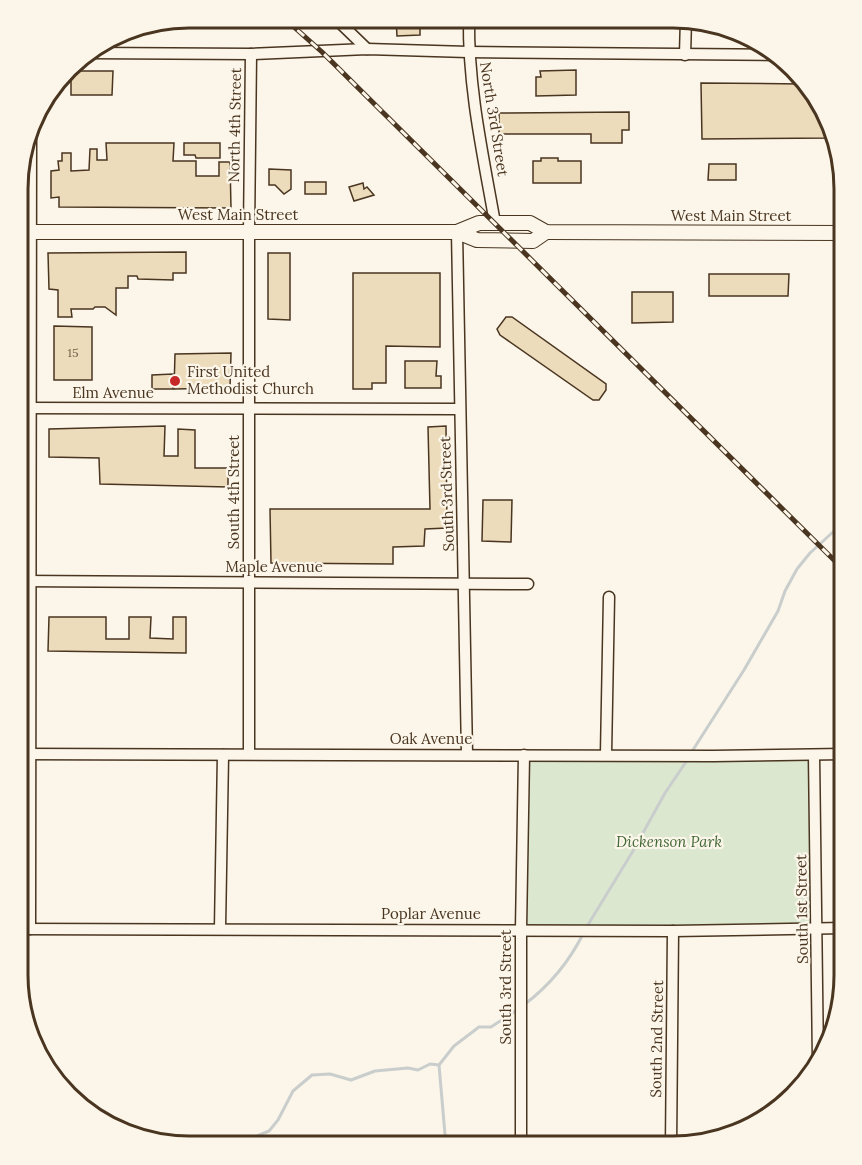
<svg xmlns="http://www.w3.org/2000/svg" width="862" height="1165" viewBox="0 0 862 1165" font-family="Lora,serif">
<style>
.green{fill:#dce7d0;stroke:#887966;stroke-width:1.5}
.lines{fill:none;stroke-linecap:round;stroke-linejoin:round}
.stream{stroke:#c9cecd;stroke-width:3}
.building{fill:#ecdcbc;stroke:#4a3520;stroke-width:1.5}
.minor-casing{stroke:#4a3520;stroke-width:13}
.major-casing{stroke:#4a3520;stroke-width:16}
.minor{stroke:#fbf6e9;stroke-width:10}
.major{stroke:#fbf6e9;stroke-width:14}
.rail-casing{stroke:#4a3520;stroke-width:5}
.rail{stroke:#fbf6e9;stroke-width:3;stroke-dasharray:9;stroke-linecap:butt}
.poi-dot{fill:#c62828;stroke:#fbf6e9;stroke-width:2}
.labels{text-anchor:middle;stroke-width:4.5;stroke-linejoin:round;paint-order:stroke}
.number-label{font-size:12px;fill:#725f47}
.street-label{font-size:15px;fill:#4a3520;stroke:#fbf6e9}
.poi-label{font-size:15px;fill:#4a3520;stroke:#fbf6e9;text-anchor:start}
.park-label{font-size:15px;font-style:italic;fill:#436837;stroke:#fbf6e9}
.rim{fill:none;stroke:#4a3520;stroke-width:3}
</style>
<rect width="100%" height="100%" fill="#fbf6e9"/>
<polygon class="green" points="524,755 814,755 817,928 521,929"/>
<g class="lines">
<g class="stream">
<polyline points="691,753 744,670 778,611 785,591 797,569 810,553 844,522"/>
<polyline points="586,928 633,851 665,793 688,759"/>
<path d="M525,1004c25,-19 44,-42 58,-70"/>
<polyline points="233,1146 269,1131 278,1120 293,1091 312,1075 330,1074 351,1080 375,1071 408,1068 418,1070 430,1064 439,1065"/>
<polyline points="446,1146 439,1065 454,1046 479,1027 491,1027 517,1010"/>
</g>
</g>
<g class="building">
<polygon points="396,19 420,19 420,35 397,36"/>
<polygon points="576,70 576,95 536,96 536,77 541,77 540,71"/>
<polygon points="71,71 113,71 112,95 71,95"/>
<polygon points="701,83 802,84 826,113 832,138 702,139"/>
<polygon points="629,112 629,130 622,130 622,143 591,143 591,134 499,134 499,113"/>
<polygon points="106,143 174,143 173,161 196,161 196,176 219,176 219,162 230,162 231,208 59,207 59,197 51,198 51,171 59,170 58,161 62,161 62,153 71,153 71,171 89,170 90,149 97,149 97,160 107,160"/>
<polygon points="184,143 220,143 220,158 196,158 195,155 184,155"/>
<polygon points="541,158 558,158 558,161 581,161 581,183 533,183 533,161 541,161"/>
<polygon points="709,164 736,164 736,180 708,180"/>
<polygon points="269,169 291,170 291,189 284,194 275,185 269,185"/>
<rect x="305" y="182" width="21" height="12"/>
<polygon points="363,183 364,189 367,187 374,195 354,201 349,187"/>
<polygon points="834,191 844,191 844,204 835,204"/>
<polygon points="186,252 186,273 173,273 173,280 138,279 137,276 128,276 128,288 116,288 116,315 105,307 95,307 93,309 71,309 72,317 58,317 58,290 49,289 48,253"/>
<polygon points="268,253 290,253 290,320 268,319"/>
<polygon points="353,273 440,273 440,347 386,346 386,383 372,383 372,389 353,389"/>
<polygon points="709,274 789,274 788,296 709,296"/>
<polygon points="632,292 673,292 673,322 632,323"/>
<polygon points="506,317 512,317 606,384 606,390 599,400 593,400 500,335 497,329"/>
<polygon points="54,326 92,327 92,380 54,380"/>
<polygon points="231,353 230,388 174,389 175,354"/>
<polygon points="405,361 437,361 436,376 441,376 441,388 405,388"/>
<polygon points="173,374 173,389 152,389 152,375"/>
<polygon points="165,426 164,456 178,456 178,429 195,430 195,468 228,468 228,487 100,484 99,458 49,457 49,429"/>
<polygon points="446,426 447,528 425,529 424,546 393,547 393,564 271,563 270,509 430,509 428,427"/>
<polygon points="483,500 512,500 511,542 482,541"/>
<polygon points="49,617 106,617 106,639 129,639 129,617 151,617 150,638 173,639 173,617 186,617 186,653 48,651"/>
</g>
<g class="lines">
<defs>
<g id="minor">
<polyline points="335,18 367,49"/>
<path d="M469,19c-1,69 14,136 26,204"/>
<polyline points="90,53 251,54 367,49 468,52 778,55"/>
<polyline points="685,55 686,19"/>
<path d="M457,232c2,174 8,348 10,522"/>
<polyline points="19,408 459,409"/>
<polyline points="19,581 528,584"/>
<polyline points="18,754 714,756 844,754"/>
<polyline points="249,754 249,231 251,54"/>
<polyline points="606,754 609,597"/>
<polyline points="814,755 818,1062"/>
<polyline points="220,928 223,755"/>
<polyline points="18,929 673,931 844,928"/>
<polyline points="30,929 31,133"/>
<polyline points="521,1147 521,929 524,755"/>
<polyline points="671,1147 673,931"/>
</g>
<g id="major">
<polyline points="19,232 457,232 477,240 533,241 546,232"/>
<polyline points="457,232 479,223 530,223 546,232 844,233"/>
</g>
</defs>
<use href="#minor" class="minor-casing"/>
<use href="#major" class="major-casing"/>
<use href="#minor" class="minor"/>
<use href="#major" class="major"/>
<defs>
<polyline id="rail" points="284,18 322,52 844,570"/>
</defs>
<use href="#rail" class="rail-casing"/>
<use href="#rail" class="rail"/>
</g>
<circle class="poi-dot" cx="175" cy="381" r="6"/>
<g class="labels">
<g class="number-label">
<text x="73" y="357">15</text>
</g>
<g class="street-label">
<text transform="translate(494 119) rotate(81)" y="5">North 3rd Street</text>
<text transform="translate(235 125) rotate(-89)" y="5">North 4th Street</text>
<text x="238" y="220">West Main Street</text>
<text x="731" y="221">West Main Street</text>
<text x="113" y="398">Elm Avenue</text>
<text transform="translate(234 492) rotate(-90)" y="5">South 4th Street</text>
<text transform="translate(447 494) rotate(-92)" y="5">South 3rd Street</text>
<text x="274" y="572">Maple Avenue</text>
<text x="431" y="744">Oak Avenue</text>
<text transform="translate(802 909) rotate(-91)" y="5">South 1st Street</text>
<text x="431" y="919">Poplar Avenue</text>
<text transform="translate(506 987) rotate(-90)" y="5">South 3rd Street</text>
<text transform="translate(657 1039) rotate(-89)" y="5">South 2nd Street</text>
</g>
<g class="poi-label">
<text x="187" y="377">First United<tspan x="187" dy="17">Methodist Church</tspan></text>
</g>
<g class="park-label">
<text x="669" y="847">Dickenson Park</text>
</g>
</g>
<path d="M0 0H862V1165H0ZM189 28H673A161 161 0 0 1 834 189V975A161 161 0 0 1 673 1136H189A161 161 0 0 1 28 975V189A161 161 0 0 1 189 28Z" fill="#fbf6e9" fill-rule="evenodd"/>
<path class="rim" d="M189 28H673A161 161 0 0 1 834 189V975A161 161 0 0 1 673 1136H189A161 161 0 0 1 28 975V189A161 161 0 0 1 189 28Z"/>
</svg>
